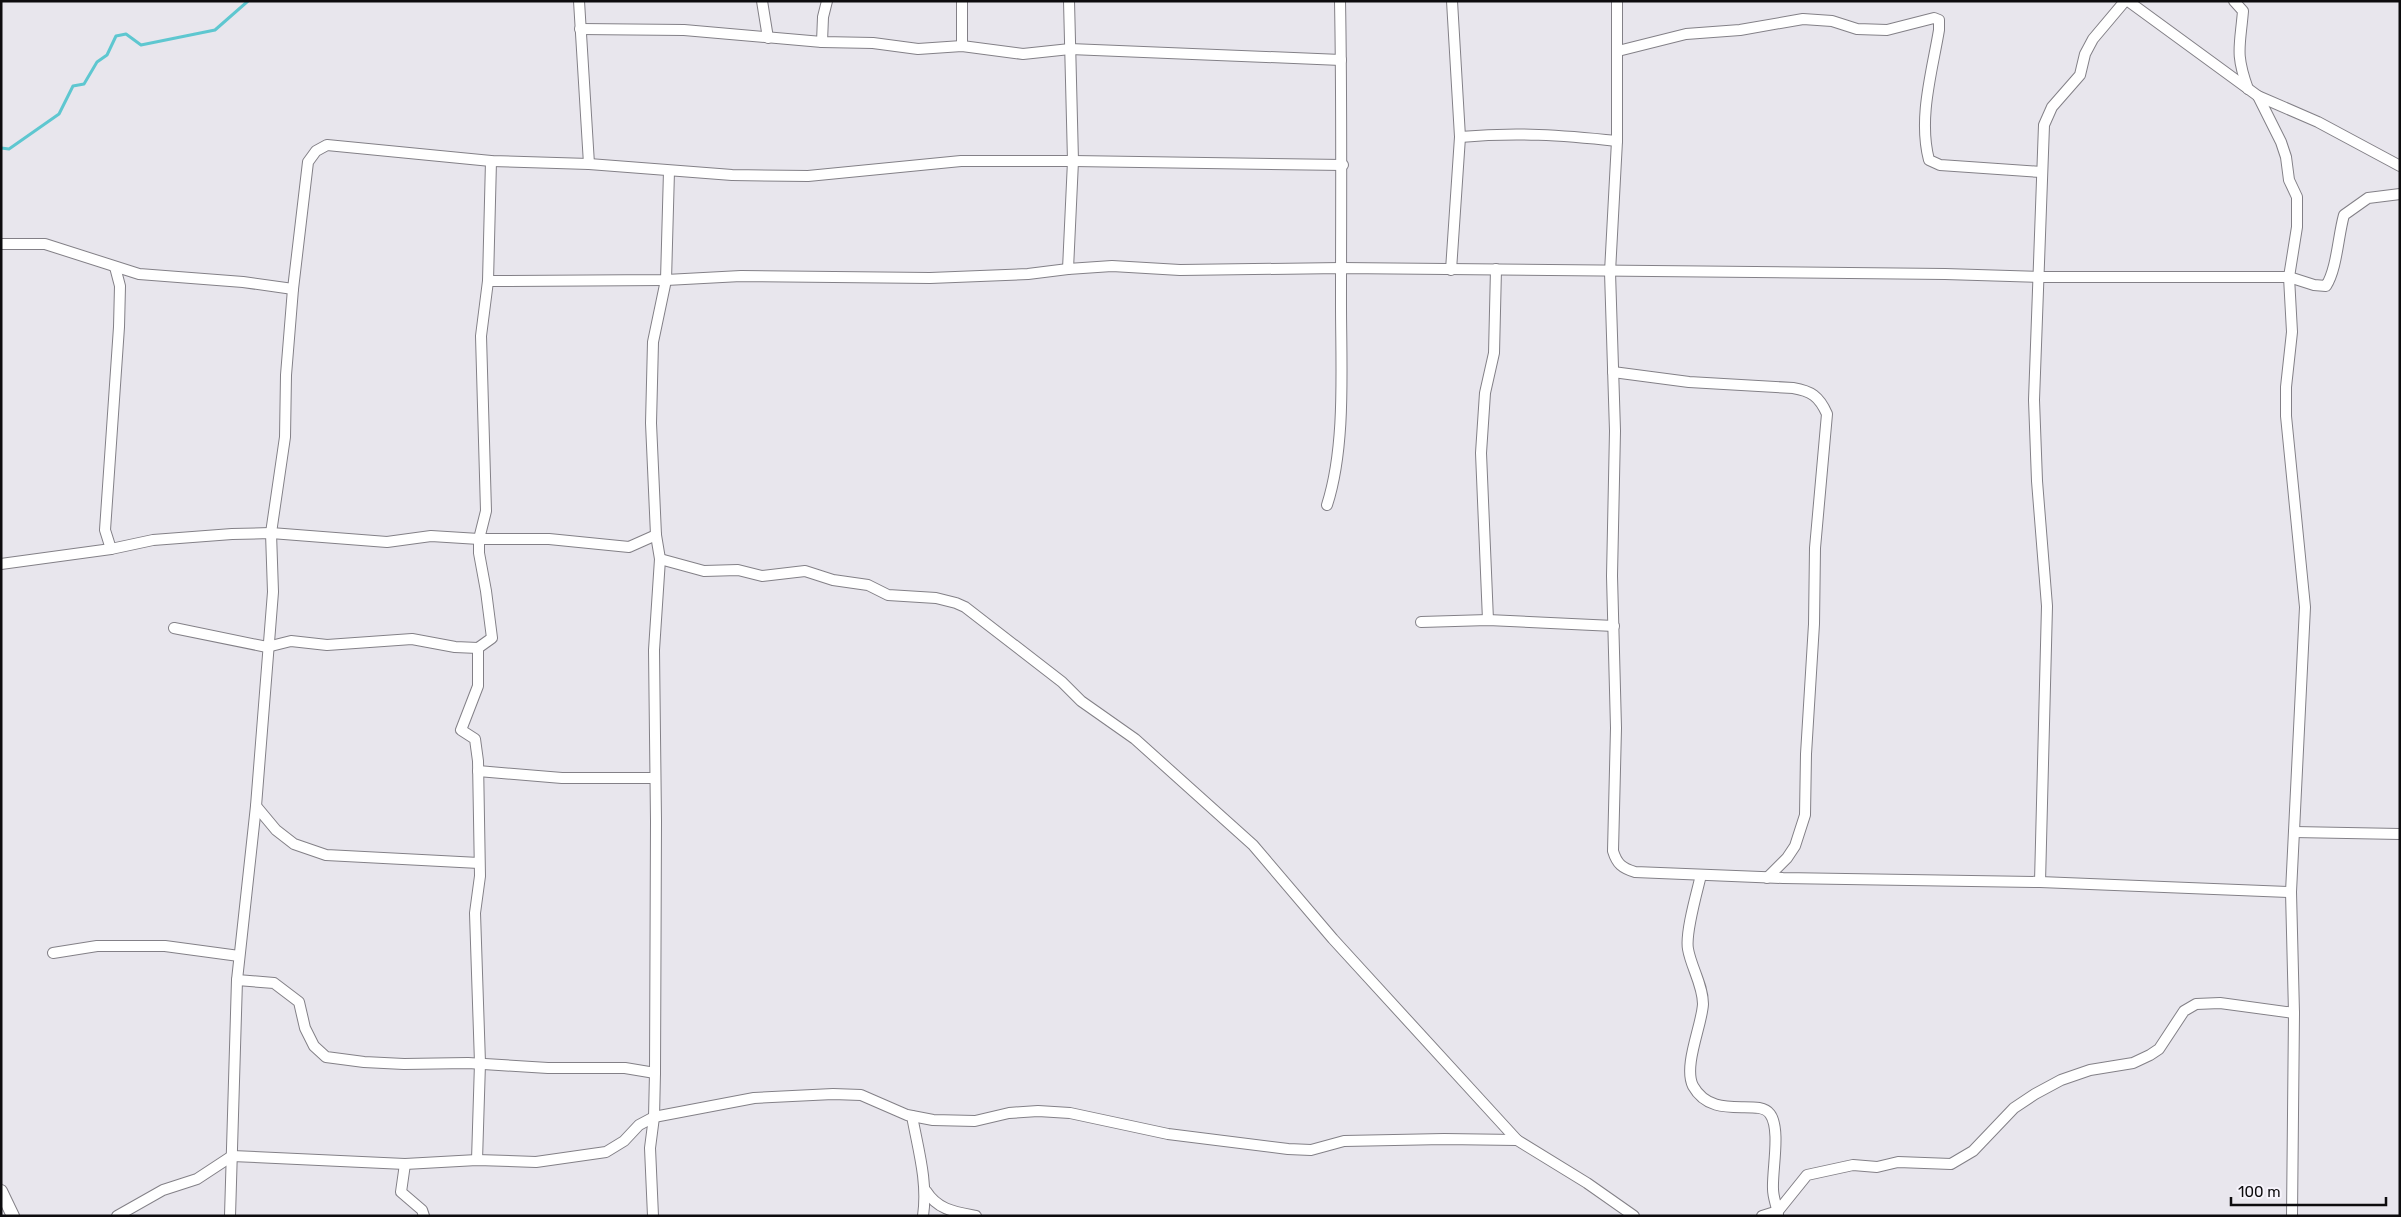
<svg xmlns="http://www.w3.org/2000/svg" width="2401" height="1217" viewBox="0 0 2401 1217" font-family="Rubik,sans-serif">
<style>
.lines{fill:none;stroke-linecap:round;stroke-linejoin:round}
.stream{stroke:#5ec7d0;stroke-width:3}
.minor-casing{stroke:#838087;stroke-width:12}
.tertiary-casing{stroke:#838087;stroke-width:14}
.minor{stroke:#fff;stroke-width:10}
.tertiary{stroke:#fff;stroke-width:12}
</style>
<rect width="100%" height="100%" fill="#e8e6ed"/>
<g class="lines">
<polyline class="stream" points="1,148 9,149 59,114 73,86 84,84 97,62 107,55 116,36 126,34 141,45 215,30 248,1"/>
<defs>
<g id="minor">
<polyline points="579,1 589,164"/>
<polyline points="762,1 768,38"/>
<path d="M1617,1v140l-7,131 5,159 -3,145 4,152 -3,123c4,13 9,17 22,21l148,6 257,4 251,10"/>
<polyline points="2128,1 2258,96 2318,122 2400,166"/>
<path d="M2234,1l9,10c-3,36 -8,42 5,78"/>
<polyline points="580,29 684,30 822,42 873,43 918,49 962,46 1023,54 1070,49 1341,60"/>
<polyline points="822,42 823,17 827,1"/>
<polyline points="962,46 962,1"/>
<path d="M1618,51l68,-17 54,-4 63,-11 29,2 25,8 30,1 47,-12 5,2v10c-7,42 -21,88 -10,130l11,5 101,7"/>
<polyline points="2258,96 2281,142 2286,157 2289,180 2297,197 2297,227 2289,277 2292,332 2286,387 2286,416 2305,607 2291,892 2294,1013 2292,1216"/>
<path d="M1460,137c56,-5 101,-2 157,4"/>
<polyline points="1,244 45,244 139,274 243,282 293,289"/>
<polyline points="1068,269 1073,161 1069,1"/>
<polyline points="1451,270 1460,137 1452,1"/>
<path d="M488,281l178,-1 75,-4 189,2 98,-4 40,-5 44,-3 68,4 161,-2 604,6 93,3h251l25,8 12,1c11,-17 12,-50 18,-71l24,-17 32,-4"/>
<path d="M1613,372l76,10 104,6c18,3 26,8 34,26l-12,134 -1,76 -8,130 -1,61 -10,31 -8,12 -20,20"/>
<path d="M1327,505c19,-59 14,-138 14,-200 0,-101 1,-202 -1,-304"/>
<polyline points="111,549 105,530 119,327 120,286 115,267"/>
<polyline points="660,559 704,571 738,570 762,576 805,571 833,580 868,585 888,595 936,598 956,603 965,607 1062,682 1081,701 1135,739 1253,845 1333,939 1517,1140"/>
<polyline points="1,564 111,549 153,540 232,534 271,533 387,542 431,536 479,539 549,539 629,547 656,535"/>
<polyline points="1488,620 1481,453 1485,393 1494,353 1496,269"/>
<polyline points="1421,622 1488,620 1614,626"/>
<polyline points="174,628 267,647 291,641 327,645 412,639 455,647 478,648 492,638 486,591 479,553 479,539 486,511 481,336 488,281 491,161"/>
<polyline points="478,771 562,778 655,778"/>
<polyline points="256,806 276,830 294,844 326,855 479,863"/>
<polyline points="2294,832 2400,834"/>
<path d="M1701,875c-4,17 -16,58 -13,74 3,18 15,36 15,55 -1,21 -20,62 -10,82 20,36 65,11 77,28 11,15 2,56 3,75 0,9 4,17 5,26"/>
<polyline points="2040,882 2047,606 2037,481 2034,400 2044,125 2052,107 2080,75 2085,54 2093,39 2125,1"/>
<polyline points="53,953 97,946 165,946 239,956"/>
<polyline points="237,980 274,983 299,1002 305,1028 314,1046 326,1057 364,1062 404,1064 468,1063 548,1068 625,1068 655,1073"/>
<path d="M912,1116c6,33 16,66 11,100"/>
<polyline points="477,1160 480,1063 475,913 480,876 478,761 475,739 461,730 478,686 478,648"/>
<polyline points="405,1164 401,1192 422,1210 424,1216"/>
<path d="M926,1191c12,19 29,21 50,25"/>
<polyline points="117,1216 163,1190 197,1179 232,1156 405,1164 477,1160 536,1162 606,1152 624,1141 639,1125 654,1117 754,1098 833,1094 861,1095 907,1115 933,1120 975,1121 1009,1113 1038,1111 1070,1113 1168,1134 1288,1149 1311,1150 1344,1141 1444,1139 1517,1140 1587,1183 1634,1216"/>
<polyline points="230,1216 237,980 256,806 273,592 271,533 285,437 286,375 293,289 308,162 316,151 327,145 491,161 589,164 732,175 808,176 961,161 1073,161 1343,165"/>
<polyline points="653,1216 650,1148 654,1117 655,1073 656,821 654,650 660,559 656,535 651,423 653,342 666,280 669,171"/>
<polyline points="1762,1216 1778,1211 1807,1175 1853,1165 1877,1167 1898,1162 1951,1164 1973,1151 2014,1108 2035,1094 2061,1080 2090,1070 2133,1063 2150,1055 2159,1049 2184,1011 2196,1004 2220,1003 2294,1013"/>
</g>
<polyline id="tertiary" points="1,1191 13,1216"/>
</defs>
<use href="#minor" class="minor-casing"/>
<use href="#tertiary" class="tertiary-casing"/>
<use href="#minor" class="minor"/>
<use href="#tertiary" class="tertiary"/>
</g>
<rect width="2401" height="1217" fill="none" stroke="#0d0c0e" stroke-width="5"/>
<path d="M2231 1197v8h155v-8" fill="none" stroke="#0d0c0e" stroke-width="2.5"/>
<text x="2238" y="1197" font-size="15" fill="#0d0c0e" stroke="#f6f3fb" stroke-width="4" paint-order="stroke">100 m</text>
</svg>
